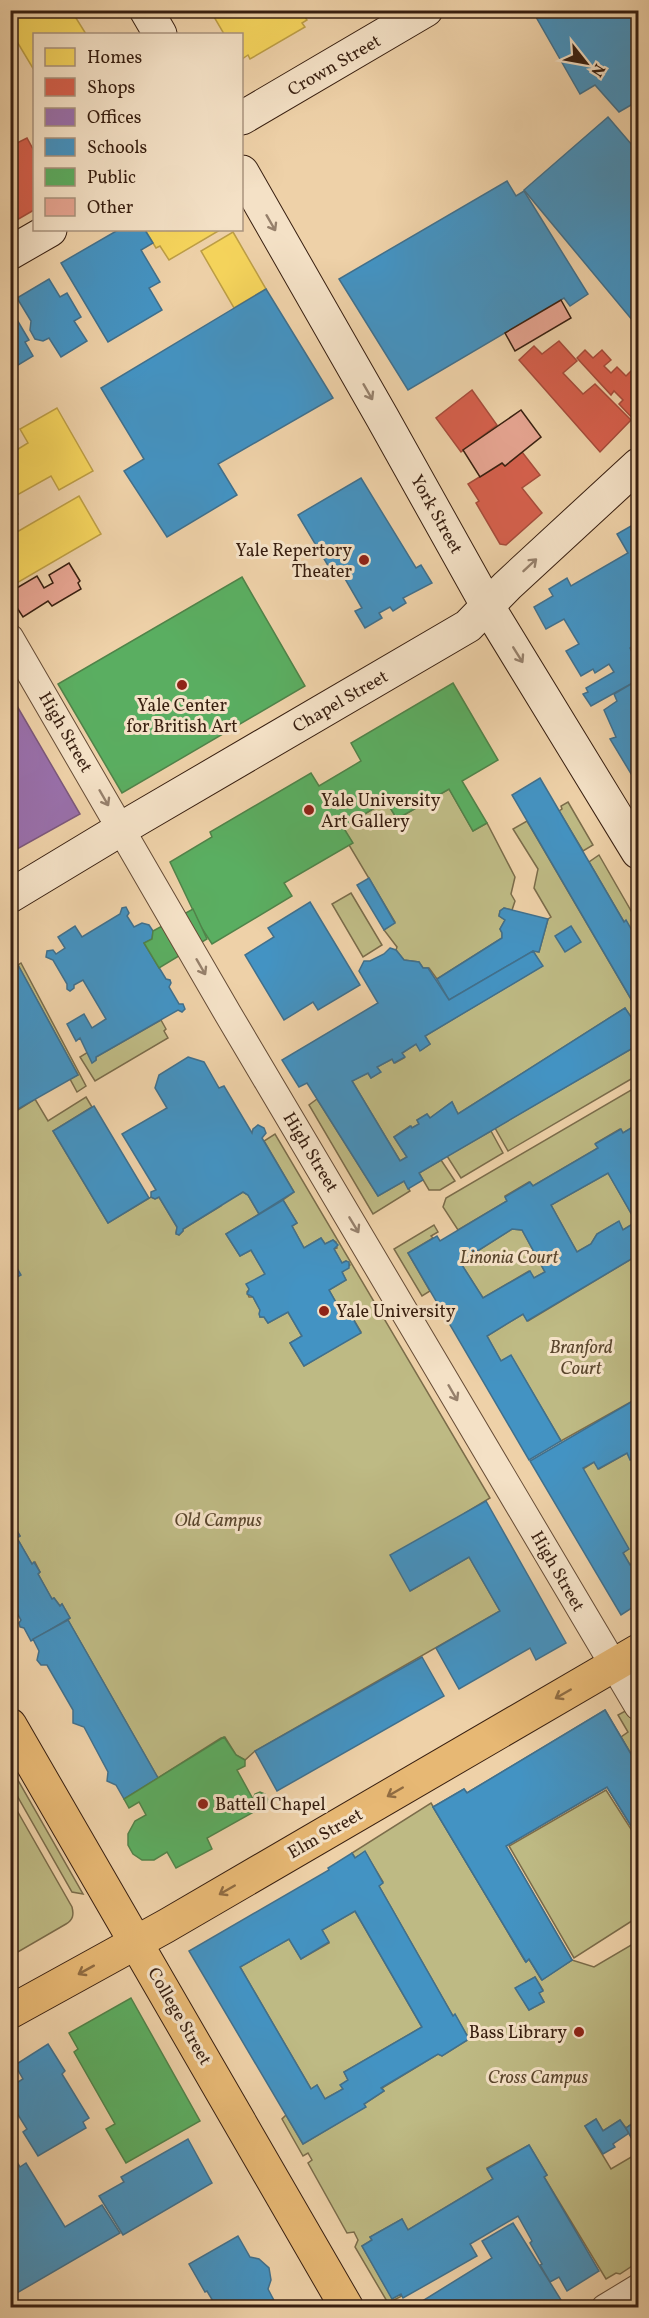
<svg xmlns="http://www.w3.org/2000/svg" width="649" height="2318" viewBox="0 0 649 2318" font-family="Vollkorn,serif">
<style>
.green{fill:#beba84;stroke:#7b6c4a;stroke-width:1.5;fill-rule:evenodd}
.homes{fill:#f6d55c;stroke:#bd9e45;stroke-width:1.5}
.shops{fill:#d6604d;stroke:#a74c3b;stroke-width:1.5}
.offices{fill:#9970ab;stroke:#7c587c;stroke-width:1.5}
.schools{fill:#4393c3;stroke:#40708d;stroke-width:1.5;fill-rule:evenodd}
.public{fill:#5aae61;stroke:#508349;stroke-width:1.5}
.building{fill:#e7a592;stroke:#381f10;stroke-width:1.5}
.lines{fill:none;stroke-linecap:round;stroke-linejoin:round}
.street-casing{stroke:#664c36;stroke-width:29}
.secondary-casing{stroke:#381f10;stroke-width:35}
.primary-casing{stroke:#381f10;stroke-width:35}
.street{stroke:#f4e1c6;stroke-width:27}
.secondary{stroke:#f4e1c6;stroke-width:33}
.primary{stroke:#e7b874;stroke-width:33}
.oneway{stroke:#96806b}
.oneway2{stroke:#906c42}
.poi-dot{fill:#8f2418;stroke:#f4e1c6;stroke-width:2}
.labels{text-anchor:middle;stroke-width:6;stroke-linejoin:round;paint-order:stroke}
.street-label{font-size:18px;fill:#381f10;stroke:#f4e1c6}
.poi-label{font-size:18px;fill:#381f10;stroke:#f4e1c6;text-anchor:start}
.park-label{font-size:18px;font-style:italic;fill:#5a462d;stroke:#f4e1c6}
</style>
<rect width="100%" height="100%" fill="#eed1a8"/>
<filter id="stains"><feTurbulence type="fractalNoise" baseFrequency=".00333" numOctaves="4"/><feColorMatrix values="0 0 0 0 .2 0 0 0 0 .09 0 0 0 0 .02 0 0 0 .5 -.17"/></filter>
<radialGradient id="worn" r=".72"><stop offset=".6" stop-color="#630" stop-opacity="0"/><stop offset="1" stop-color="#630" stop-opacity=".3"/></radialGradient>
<g class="green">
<polygon points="449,789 473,831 487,823 515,877 511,894 515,901 512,910 504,908 500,911 499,916 505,920 500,929 502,933 502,938 437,979 429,968 423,968 419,962 404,960 396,950 397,947 384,930 395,922 349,845 352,843 343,827 386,801 397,819"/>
<polygon points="568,802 593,845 583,851 559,811 562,809 561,806"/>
<polygon points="527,821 638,1011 638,1016 633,1020 625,1008 458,1114 452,1102 430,1118 427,1114 417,1120 419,1124 412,1128 410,1126 394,1137 407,1157 400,1161 352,1081 368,1073 371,1078 380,1072 377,1067 392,1059 395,1063 404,1058 402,1053 416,1044 421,1050 430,1044 425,1036 542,966 533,951 539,952 548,919 551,917 534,888 538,869 513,829"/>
<polygon points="599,855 638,923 638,941 626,921 624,922 589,862"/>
<polygon points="351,893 382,945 363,957 332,904"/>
<polygon points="21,963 86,1086 77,1092 70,1079 78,1075 18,965"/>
<polygon points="161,1020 166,1029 164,1031 168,1038 95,1081 80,1057 88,1052 93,1062 96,1060 96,1057"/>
<polygon points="638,1045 638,1075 508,1151 495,1128"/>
<polygon points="638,1086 638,1124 623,1133 620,1129 596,1143 598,1148 533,1186 529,1182 505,1196 507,1201 458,1230 443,1207 446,1198"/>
<polygon points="86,1097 92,1107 53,1131 108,1223 151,1197 155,1199 159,1197 177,1227 176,1233 179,1235 183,1231 183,1229 221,1206 223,1203 243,1192 248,1195 259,1214 226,1234 240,1256 251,1250 265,1274 247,1292 249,1297 253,1297 260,1310 260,1317 264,1317 268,1323 288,1312 302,1336 290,1343 304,1366 361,1332 348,1310 342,1313 329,1290 346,1280 342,1272 350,1265 346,1261 342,1263 334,1249 337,1248 336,1242 333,1240 325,1244 321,1238 304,1248 292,1226 297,1223 283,1200 294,1192 264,1141 275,1134 490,1498 465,1513 410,1591 469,1557 500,1611 255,1751 245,1760 236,1755 225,1737 221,1738 158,1778 68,1620 70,1618 62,1604 60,1606 54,1598 52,1599 38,1574 40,1572 35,1562 32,1564 17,1538 20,1536 14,1526 11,1526 10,1115 35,1099 48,1121"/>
<polygon points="317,1099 378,1196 404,1181 410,1191 373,1214 309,1105"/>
<polygon points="491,1131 503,1153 461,1178 447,1156"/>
<polygon points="441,1160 455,1181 440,1190 429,1190 419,1173"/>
<polygon points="608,1173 636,1222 623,1230 618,1222 597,1234 591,1244 577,1252 551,1205"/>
<polygon points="434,1225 438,1232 431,1236 433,1238 408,1253 430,1291 422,1296 394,1249"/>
<polygon points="512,1229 522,1230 545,1272 534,1278 529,1271 483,1298 460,1262"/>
<polygon points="638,1255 638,1398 561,1441 511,1356 501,1361 487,1336 523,1314 528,1321"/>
<polygon points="627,1453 631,1460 638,1455 638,1560 630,1565 623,1553 628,1549 583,1469 594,1462 599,1469"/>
<polygon points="629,1709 638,1726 638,1766 621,1737 628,1732 618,1715"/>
<polygon points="10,1768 11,1768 83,1894 72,1892 11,1785"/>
<polygon points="606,1790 638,1840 638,1917 574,1958 509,1846"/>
<path d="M11,1800l61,107c2,8 1,13 -6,17l-55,32z"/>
<path d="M431,1803l94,158 4,-2 12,20 31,-19 22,7 44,-26v179l-12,8 -6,-8 -17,11 -7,-12 -11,7 26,43 27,-16v109l-18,12 -4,-1 -10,6 -62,-102 3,-2 -18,-30 -42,23 6,11 -85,51 -6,-11 -32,18 2,3 -10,6 30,52 9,-4 1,2 -14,7 -33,-56 3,-7 -4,-8 -7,1 -39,-70 4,-3 -4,-7 -5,3 -21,-37 4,-4 17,29 62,-37 -1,-3 20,-13 -2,-3 56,-34 4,2 27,-17 -14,-24 -2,1 -74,-130 4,-4 -18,-30 -10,6 -3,-5zM535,1977l8,13 -4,3 5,9 -15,8 -13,-22z"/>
<polygon points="355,1911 422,2027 344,2072 348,2080 341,2085 343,2089 325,2099 317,2085 311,2089 240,1967 289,1939 301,1959 329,1943 322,1930"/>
</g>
<g class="homes">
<polygon points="10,10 71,10 86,34 34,34 34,70 10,30"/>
<polygon points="210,10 301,10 307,20 302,23 305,27 250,59 248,55 242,59 242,34 224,34"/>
<polygon points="145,230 220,230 169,260 160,246 156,248"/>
<polygon points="233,232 266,289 234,308 201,251"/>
<polygon points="57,408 93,471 59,490 51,476 10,499 10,454 28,443 20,429"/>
<polygon points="79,496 101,534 10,587 10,536"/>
<polygon points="10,501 18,514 10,518"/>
</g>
<g class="shops">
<polygon points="10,136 15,144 27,138 34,151 34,210 10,224"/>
<polygon points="559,341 577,361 563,373 583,394 595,384 631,420 600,452 519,360 534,346 542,354"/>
<polygon points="585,350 593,358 602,350 611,360 604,366 611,373 617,367 626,376 638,364 638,418 635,421 619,404 623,400 614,391 611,395 577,358"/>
<polygon points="472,390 497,425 461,452 436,418"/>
<polygon points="522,452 540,475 522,488 542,513 506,545 500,544 476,503 479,501 468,484 502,463 505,466"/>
</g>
<polygon class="offices" points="17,706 80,814 10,853 10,709"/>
<g class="schools">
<polygon points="532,10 627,10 638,30 638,101 619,112 595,85 580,94"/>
<polygon points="608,117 638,152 638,327 524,190"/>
<polygon points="507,181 516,196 524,191 588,294 570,306 564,298 408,390 339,279"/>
<polygon points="118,230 145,230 153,243 141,250 160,282 149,288 162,310 108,342 61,263"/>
<polygon points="49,279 60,297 67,293 81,317 74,321 87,341 61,357 49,338 43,341 35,339 30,330 31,321 17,298"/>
<polygon points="266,289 333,398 218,464 237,495 167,537 124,471 144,459 101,388"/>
<polygon points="10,308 29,340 25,342 33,356 10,370"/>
<polygon points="361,478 416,568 421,565 432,583 403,598 406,603 393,611 390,607 379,613 382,618 365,628 355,611 362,608 340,570 333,574 298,515"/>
<polygon points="638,522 638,643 630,648 636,660 638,658 638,680 591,706 583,694 588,692 586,688 614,672 609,664 595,673 593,669 581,676 566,651 579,644 564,619 546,629 534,607 553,596 549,589 567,578 571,586 628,553 617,534"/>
<polygon points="638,680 638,774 633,777 610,739 616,737 604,710 617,701 614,694"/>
<polygon points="540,778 624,922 626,920 638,941 638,1011 512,795"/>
<polygon points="369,878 395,923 384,930 357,885"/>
<polygon points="310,902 360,985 318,1010 313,1002 284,1020 245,955 274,937 268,928"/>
<polygon points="126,907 129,913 127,916 134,927 142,923 149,925 153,931 152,939 144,943 166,979 170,980 171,983 169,987 179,1004 183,1004 185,1009 182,1012 178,1010 96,1057 96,1060 92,1063 80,1038 76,1041 67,1024 84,1014 92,1028 106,1019 83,980 74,985 74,988 70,991 67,989 67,984 53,960 46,957 47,951 53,950 56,954 65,948 58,937 75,926 82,937 120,914 122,908"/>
<polygon points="504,908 548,919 539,952 533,951 449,1000 437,979 502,938 502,933 500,929 505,920 499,916 500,911"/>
<polygon points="571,926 581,942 565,952 555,936"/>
<polygon points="390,948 396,950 404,960 419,962 423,968 428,968 449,1000 533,951 543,966 425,1036 430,1044 420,1051 416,1044 402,1053 405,1057 394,1063 392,1059 377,1067 381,1072 371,1078 368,1073 352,1081 400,1161 407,1157 394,1137 411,1126 412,1128 419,1124 417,1120 427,1114 430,1118 452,1102 458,1114 625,1008 633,1020 638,1016 638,1045 419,1173 423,1180 408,1189 404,1181 378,1196 307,1083 299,1087 282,1060 378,1003 359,971 364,961 370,961 384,954"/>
<polygon points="18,965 78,1075 16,1110 11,1116 10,1061 14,1059 17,1048 10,1038 10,969"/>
<polygon points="188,1057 204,1062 219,1088 224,1086 252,1133 253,1129 258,1125 264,1128 266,1133 262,1138 294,1192 259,1214 248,1195 243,1192 183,1229 183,1231 179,1235 176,1234 177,1227 159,1197 155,1199 151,1197 151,1192 156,1190 122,1134 167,1108 155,1088 159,1075"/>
<polygon points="94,1106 149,1198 108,1223 53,1131"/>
<path d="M638,1124v131l-111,66 -4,-7 -36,22 14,25 10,-6 50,86 -32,19 -121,-207 29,-17 3,5 67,-40 -2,-4 25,-15 3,4 65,-38 -3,-4 26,-15 2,4zM608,1173l28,49 -13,8 -4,-9 -22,13 -6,10 -14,8 -26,-47zM512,1229l10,1 23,42 -11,6 -4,-7 -47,27 -23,-36z"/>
<polygon points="283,1200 297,1223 292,1226 304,1248 321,1238 325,1244 333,1240 338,1245 334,1249 342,1263 346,1261 349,1262 349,1268 342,1272 346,1280 329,1290 342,1313 348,1310 361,1333 304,1366 290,1343 302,1336 288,1312 268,1323 264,1317 260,1317 259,1314 260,1310 253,1297 247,1294 249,1289 246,1284 265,1274 251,1250 240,1256 226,1234"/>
<polygon points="10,1256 21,1275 10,1281"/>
<polygon points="638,1398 638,1455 630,1460 627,1453 598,1469 594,1462 583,1468 629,1549 623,1553 630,1565 638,1560 638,1604 621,1615 530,1461"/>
<polygon points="486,1501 566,1643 536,1660 530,1648 459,1689 436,1648 500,1611 469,1557 410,1591 390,1555"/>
<polygon points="10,1526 14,1526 20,1536 17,1538 32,1564 34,1562 40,1572 38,1574 52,1599 54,1598 60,1606 62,1604 70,1618 31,1641 24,1628 20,1627 19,1623 21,1620 10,1601"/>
<polygon points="68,1620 158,1778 124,1799 116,1785 107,1781 108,1772 84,1727 73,1723 73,1710 47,1665 41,1665 37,1660 39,1651 33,1639"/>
<polygon points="422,1657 444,1696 277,1791 255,1751"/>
<polygon points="605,1710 638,1766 638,1837 607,1787 506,1846 572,1960 542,1980 529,1959 526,1962 433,1807 464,1789 467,1793"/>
<polygon points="605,1710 638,1766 638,1837 607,1787 506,1846 572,1960 542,1980 529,1959 526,1962 433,1807 464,1789 467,1793"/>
<path d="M365,1851l18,32 -4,3 74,130 2,-2 14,25 -27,17 -4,-2 -57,34 3,3 -20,13 2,3 -63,37 -114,-193 140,-81 -1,-2 24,-15 3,5zM355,1911l67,116 -78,45 4,8 -8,5 3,4 -18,10 -8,-14 -6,4 -71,-122 49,-28 12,20 28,-17 -7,-12z"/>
<polygon points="535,1977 543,1991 539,1993 544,2002 529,2010 515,1988"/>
<polygon points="48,2044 65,2071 62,2074 89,2118 83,2122 86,2128 38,2156 23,2132 27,2129 10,2102 10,2087 23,2079 15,2065"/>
<polygon points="596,2119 603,2131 620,2120 629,2133 613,2144 615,2147 603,2154 585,2126"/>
<polygon points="638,2120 638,2150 626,2128"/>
<polygon points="638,2120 638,2150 626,2128"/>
<polygon points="188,2139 212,2183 123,2235 99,2196 124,2182 121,2177"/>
<polygon points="529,2145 547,2175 544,2177 599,2271 567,2291 559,2277 550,2282 540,2265 542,2264 530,2243 532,2241 518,2216 470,2244 477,2256 403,2298 401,2294 392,2299 362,2246 372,2240 370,2237 402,2219 408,2230 493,2179 487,2169"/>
<polygon points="10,2151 20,2167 26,2163 65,2227 102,2205 120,2233 10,2297"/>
<polygon points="513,2223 561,2300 548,2308 411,2308 492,2258 482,2241"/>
<polygon points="238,2236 250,2257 259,2259 269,2268 271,2280 268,2289 278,2308 217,2308 207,2291 205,2292 189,2264"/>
</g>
<g class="public">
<polygon points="242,577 305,686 122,793 58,684"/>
<polygon points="453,683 498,760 462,781 487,823 473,831 449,789 397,819 386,801 343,827 353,843 284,883 292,896 212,944 201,927 170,862 212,837 210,832 311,773 319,786 361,761 351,743"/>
<polygon points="193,909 207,939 159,968 144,943 152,939 153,931"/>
<polygon points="224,1737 236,1755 245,1760 245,1766 237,1770 253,1799 255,1794 260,1792 265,1794 268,1800 266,1805 207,1838 212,1849 176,1868 167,1852 154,1860 142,1860 133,1854 128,1845 128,1834 135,1821 146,1815 139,1802 129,1808 124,1799"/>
<polygon points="131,1998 200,2121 126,2163 106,2129 115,2124 74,2052 78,2049 69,2033"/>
</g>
<g class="building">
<polygon points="561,300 571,318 515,351 505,333"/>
<polygon points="521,410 541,437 505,466 502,463 480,477 463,450"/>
<polygon points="69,563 80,581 78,583 81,589 52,606 48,601 23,617 10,597 10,592 37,576 44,588 53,583 49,575"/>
</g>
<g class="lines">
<defs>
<g id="street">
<polyline points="10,638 228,1014 638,1706"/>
<polyline points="605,2308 638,2288"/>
</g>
<g id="secondary">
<polyline points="146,10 160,34"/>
<polyline points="242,118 426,10"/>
<polyline points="242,172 382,417 487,605 638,852"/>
<polyline points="10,253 50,230"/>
<polyline points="10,896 136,820 468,626 507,586 638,465"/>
</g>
<g id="primary">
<polyline points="10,1725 347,2308"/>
<polyline points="10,2012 166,1926 638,1651"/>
</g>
</defs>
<use href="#street" class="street-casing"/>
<use href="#secondary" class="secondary-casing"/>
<use href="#primary" class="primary-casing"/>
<use href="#street" class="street"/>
<use href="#secondary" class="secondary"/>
<use href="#primary" class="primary"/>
</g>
<defs><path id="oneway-shaft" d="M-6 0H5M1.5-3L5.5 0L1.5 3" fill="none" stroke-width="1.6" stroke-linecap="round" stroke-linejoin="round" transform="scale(1.5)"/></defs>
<g class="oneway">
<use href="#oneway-shaft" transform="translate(271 223) rotate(60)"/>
<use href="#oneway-shaft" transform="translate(368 392) rotate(60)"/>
<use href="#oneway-shaft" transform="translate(530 565) rotate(-43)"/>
<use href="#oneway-shaft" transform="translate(518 655) rotate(58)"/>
<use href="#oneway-shaft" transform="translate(104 798) rotate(60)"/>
<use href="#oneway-shaft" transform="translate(201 967) rotate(60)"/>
<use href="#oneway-shaft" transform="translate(354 1225) rotate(59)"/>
<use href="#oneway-shaft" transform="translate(453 1393) rotate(60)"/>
</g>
<g class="oneway2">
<use href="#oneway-shaft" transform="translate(563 1694) rotate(150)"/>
<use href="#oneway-shaft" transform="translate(395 1792) rotate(150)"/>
<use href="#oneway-shaft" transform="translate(227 1890) rotate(150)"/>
<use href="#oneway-shaft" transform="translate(86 1970) rotate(151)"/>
</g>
<g class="poi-dot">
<circle cx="364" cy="560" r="6"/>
<circle cx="182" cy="685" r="6"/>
<circle cx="309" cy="810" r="6"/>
<circle cx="324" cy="1311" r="6"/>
<circle cx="203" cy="1804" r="6"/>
<circle cx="579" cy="2032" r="6"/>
</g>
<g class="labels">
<g class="street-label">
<text transform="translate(334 65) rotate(-30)" y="6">Crown Street</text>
<text transform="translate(437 514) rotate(61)" y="6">York Street</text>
<text transform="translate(340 701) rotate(-30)" y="6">Chapel Street</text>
<text transform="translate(66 732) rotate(60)" y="6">High Street</text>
<text transform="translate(311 1152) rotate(59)" y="6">High Street</text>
<text transform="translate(558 1571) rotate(60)" y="6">High Street</text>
<text transform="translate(325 1833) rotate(-30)" y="6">Elm Street</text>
<text transform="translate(180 2016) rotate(60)" y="6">College Street</text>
</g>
<g class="poi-label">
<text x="352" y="556" text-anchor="end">Yale Repertory<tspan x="352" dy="21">Theater</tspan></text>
<text x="182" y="711" text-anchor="middle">Yale Center<tspan x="182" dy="21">for British Art</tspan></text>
<text x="321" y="806">Yale University<tspan x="321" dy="21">Art Gallery</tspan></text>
<text x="336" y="1317">Yale University</text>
<text x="215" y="1810">Battell Chapel</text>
<text x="567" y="2038" text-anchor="end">Bass Library</text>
</g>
<g class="park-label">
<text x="509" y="1263">Linonia Court</text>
<text x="581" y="1353">Branford<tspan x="581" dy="21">Court</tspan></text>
<text x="218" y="1526">Old Campus</text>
<text x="538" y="2083">Cross Campus</text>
</g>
</g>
<rect width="649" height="2318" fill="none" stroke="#eed1a8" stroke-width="36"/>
<rect x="12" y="12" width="625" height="2294" fill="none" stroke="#381f10" stroke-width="3"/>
<rect x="18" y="18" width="613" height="2282" fill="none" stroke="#381f10" stroke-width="1.5"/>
<rect x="33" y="33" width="210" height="198" fill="#f4e1c6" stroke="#a9937d" stroke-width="1.5"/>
<rect x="45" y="48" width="30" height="18" fill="#f6d55c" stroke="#a9937d" stroke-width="1.5"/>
<text x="87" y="63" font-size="18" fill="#381f10">Homes</text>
<rect x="45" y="78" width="30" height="18" fill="#d6604d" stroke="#a9937d" stroke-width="1.5"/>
<text x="87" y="93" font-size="18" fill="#381f10">Shops</text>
<rect x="45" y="108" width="30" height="18" fill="#9970ab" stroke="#a9937d" stroke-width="1.5"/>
<text x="87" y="123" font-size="18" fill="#381f10">Offices</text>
<rect x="45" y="138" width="30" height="18" fill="#4393c3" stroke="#a9937d" stroke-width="1.5"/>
<text x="87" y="153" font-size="18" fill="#381f10">Schools</text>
<rect x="45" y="168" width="30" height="18" fill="#5aae61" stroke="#a9937d" stroke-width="1.5"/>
<text x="87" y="183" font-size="18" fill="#381f10">Public</text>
<rect x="45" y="198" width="30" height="18" fill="#e7a592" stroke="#a9937d" stroke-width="1.5"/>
<text x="87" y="213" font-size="18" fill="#381f10">Other</text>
<g transform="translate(586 63) rotate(121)" stroke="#f4e1c6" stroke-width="4.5" paint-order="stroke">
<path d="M0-4.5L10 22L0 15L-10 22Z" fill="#381f10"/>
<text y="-9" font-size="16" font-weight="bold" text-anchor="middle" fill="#381f10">N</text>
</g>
<rect width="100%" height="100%" filter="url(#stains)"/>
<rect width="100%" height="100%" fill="url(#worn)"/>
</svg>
